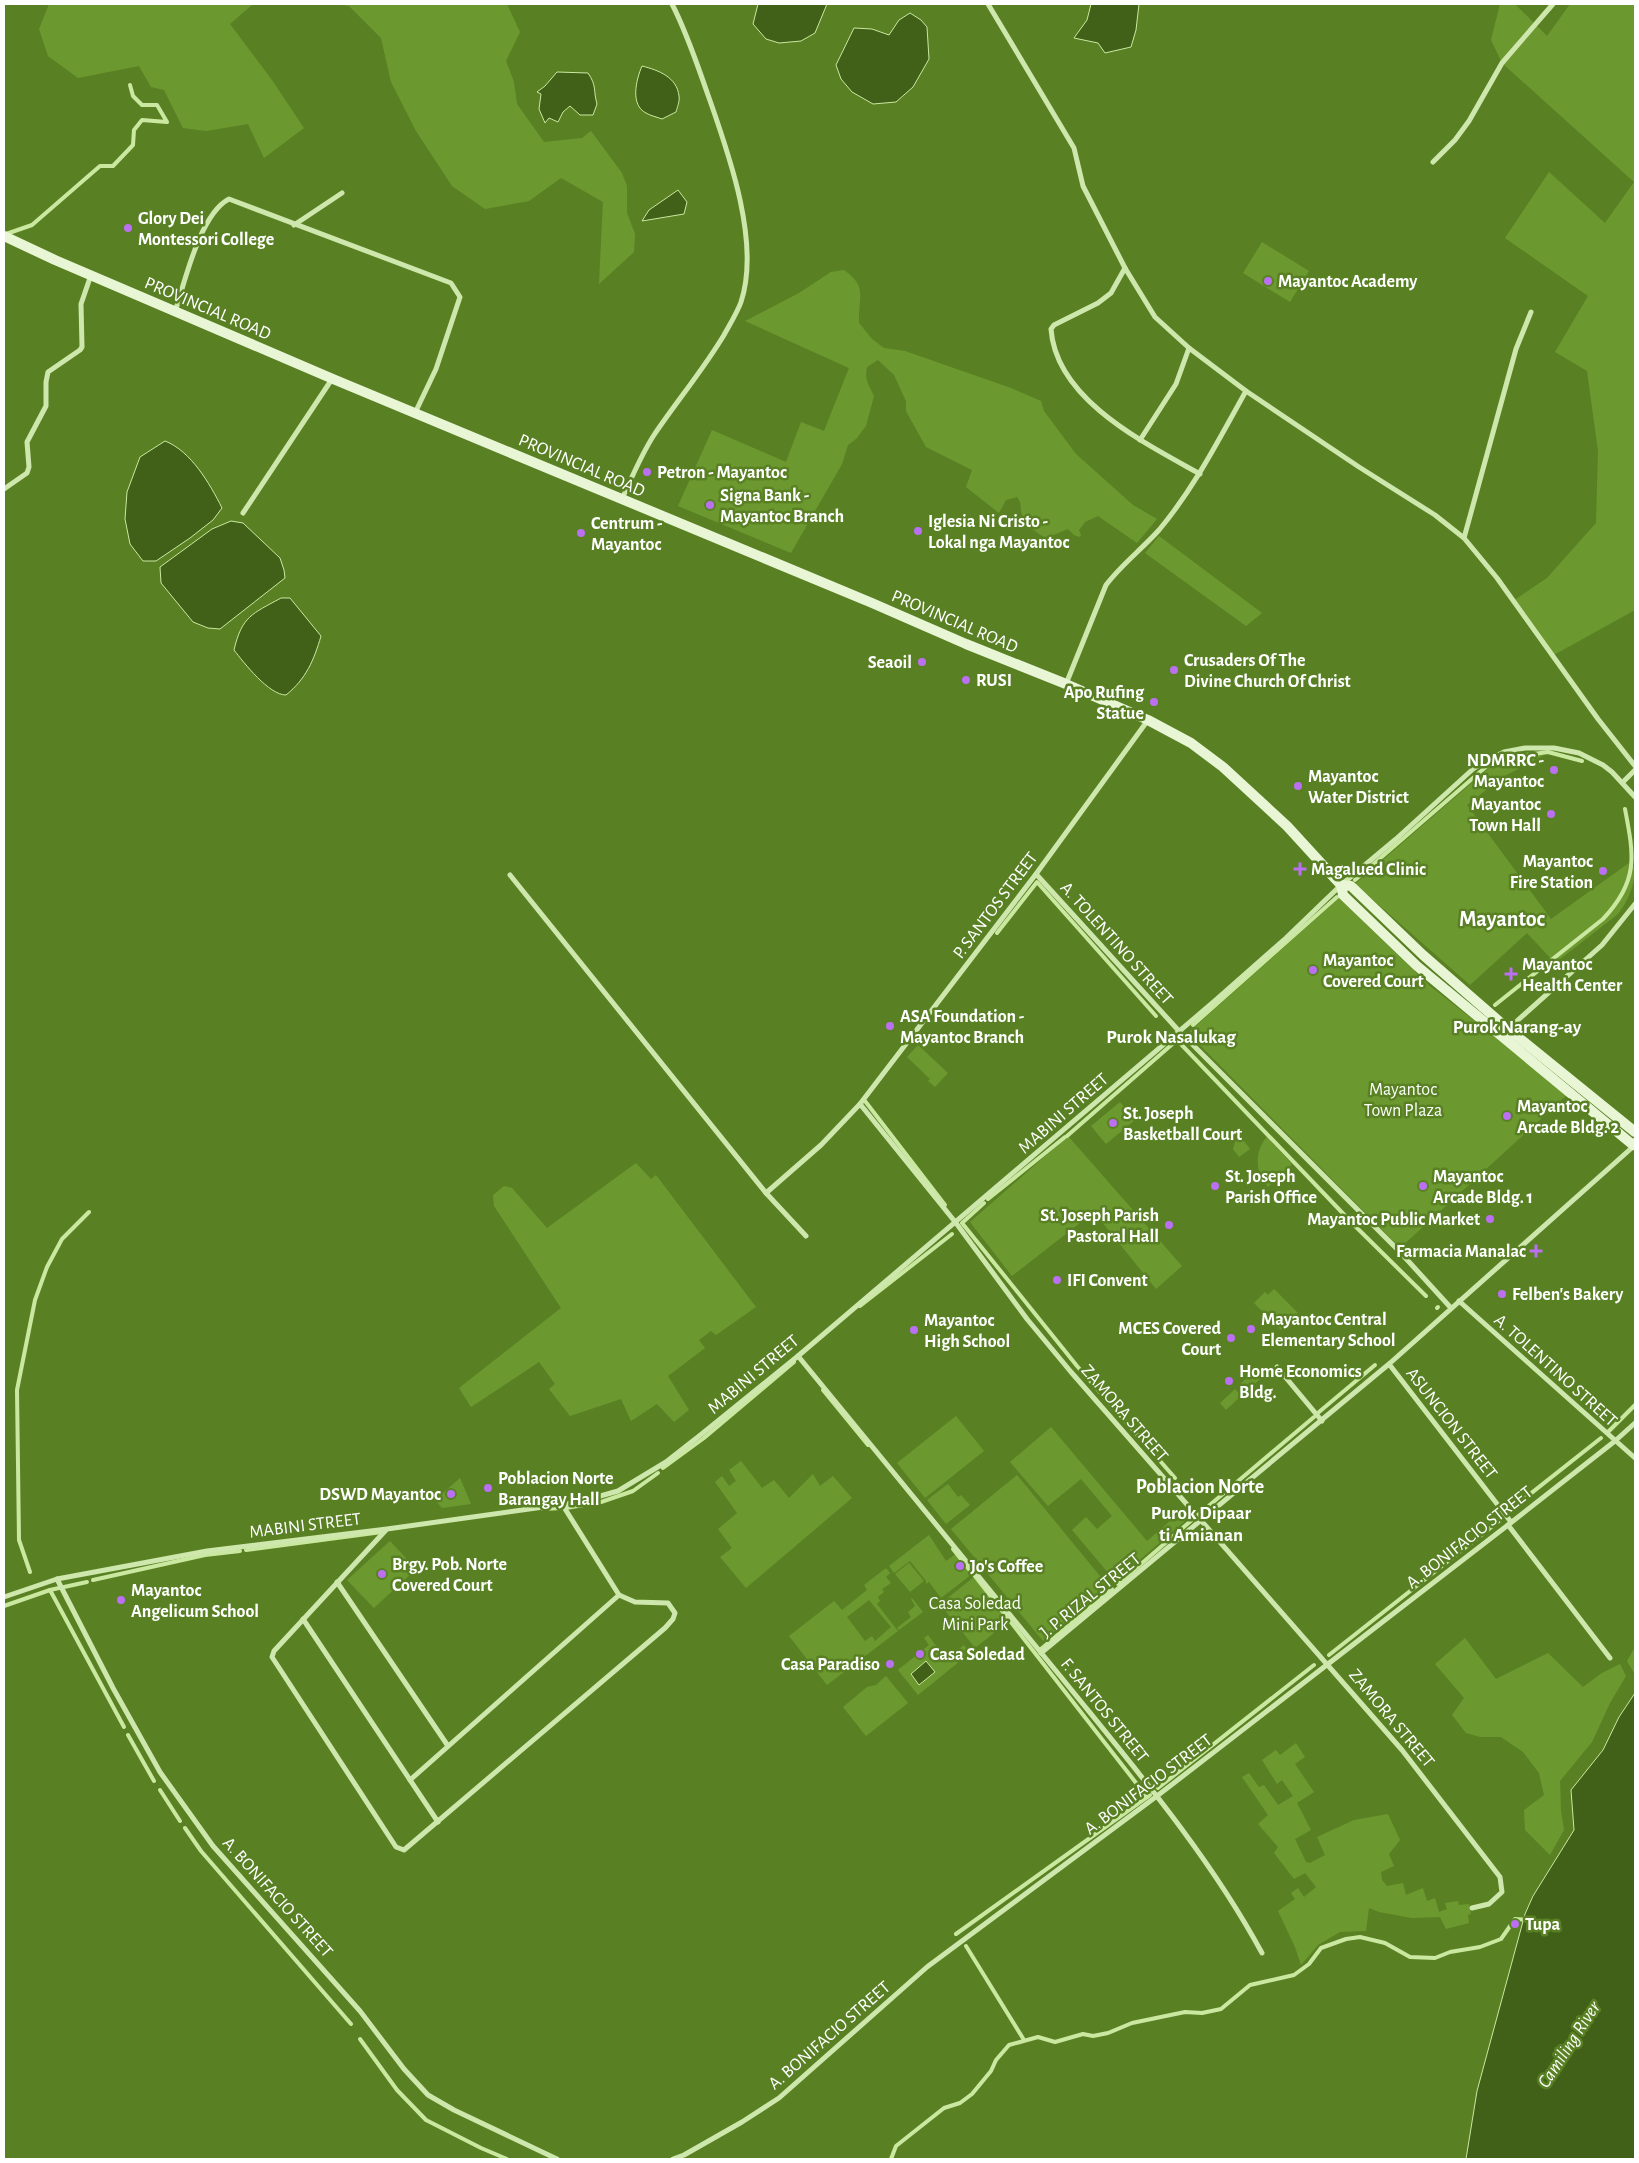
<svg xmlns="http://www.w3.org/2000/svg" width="1639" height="2163" viewBox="0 0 1639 2163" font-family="'Alegreya Sans',sans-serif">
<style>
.green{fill:#6c992f;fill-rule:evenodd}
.water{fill:#416119;stroke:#cae8a0}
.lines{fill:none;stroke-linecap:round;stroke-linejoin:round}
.stream{stroke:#cae8a0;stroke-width:4}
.street{stroke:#cee7ac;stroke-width:5}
.secondary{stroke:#e8f6d5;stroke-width:10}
.poi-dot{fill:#bb6ff1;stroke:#598124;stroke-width:2}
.labels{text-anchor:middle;stroke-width:5;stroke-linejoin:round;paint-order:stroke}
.poi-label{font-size:18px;font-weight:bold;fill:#fff;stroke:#598124;text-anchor:start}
.street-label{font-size:18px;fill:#fff;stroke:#598124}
.park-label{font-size:18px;fill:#fcfefa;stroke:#598124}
.neighbourhood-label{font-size:19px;font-weight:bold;fill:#fff;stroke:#598124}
.water-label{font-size:19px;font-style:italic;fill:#fdfefb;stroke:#598124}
.quarter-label{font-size:20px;font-weight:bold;fill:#fff;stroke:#598124}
.district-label{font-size:22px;font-weight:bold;fill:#fff;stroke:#598124}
</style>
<rect width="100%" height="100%" fill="#598124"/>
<g class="green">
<polygon points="49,4 253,4 230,24 272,80 304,128 264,158 248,124 206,131 183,128 164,90 151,87 139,66 78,78 48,56 39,29"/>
<polygon points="336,4 507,4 520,32 506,61 514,82 517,104 544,142 582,138 591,131 622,173 627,186 627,213 635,234 634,252 599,284 603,202 561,178 529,201 485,209 452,186 416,131 391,82 381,38 349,6"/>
<polygon points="1500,4 1515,4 1547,36 1570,4 1635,4 1635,610 1552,656 1513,601 1547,578 1596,523 1598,451 1587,371 1555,352 1588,296 1505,238 1549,172 1605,223 1634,182 1502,63 1491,40"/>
<polygon points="1262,242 1309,271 1290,302 1243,273"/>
<path d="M844,270c24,17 14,26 15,53l13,16 12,9 21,3 106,37 30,13 3,10 32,43 57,51 24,14 -20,24 -39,-27 -13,6 -6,8 2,5 -2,2 -5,-2 -6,-6 -22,9c-8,-4 -21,-14 -24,-22 -2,-8 0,-13 -5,-19l-11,3 -7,13 -33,-26 6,-17 -46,-23 -20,-36v-10l-12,-26 -16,-15 -11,7c-3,11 2,19 7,29l-8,30 -10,13 -8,6 -6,19 -51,89 -113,-47 34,-76 74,32 15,-40 23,9 25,-63 -104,-47 54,-28 32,-21z"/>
<polygon points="1159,536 1262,613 1246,626 1145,553"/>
<path d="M1546,754l-45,24 -34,27 84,114 78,-56 6,5c0,17 -7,33 -17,46l-63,49 -28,-30 -57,52 -115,-101 142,-123z"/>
<polygon points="1339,898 1430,986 1568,1094 1400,1248 1188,1033"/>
<polygon points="918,1045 948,1073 935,1087 928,1081 930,1079 907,1057"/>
<polygon points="1120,1102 1135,1120 1106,1144 1091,1126"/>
<polygon points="1068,1136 1182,1266 1156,1289 1094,1212 1012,1276 970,1222"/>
<polygon points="1240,1136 1250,1149 1239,1157 1233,1149 1235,1142"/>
<path d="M1267,1137l25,27 -24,23c-13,-14 -14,-36 -1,-50z"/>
<polygon points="636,1163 651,1179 656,1175 756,1307 716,1335 711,1331 699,1340 705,1348 668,1376 689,1410 674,1422 657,1404 631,1421 621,1399 570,1416 549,1389 555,1384 539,1362 471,1407 459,1388 561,1308 494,1206 493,1195 504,1186 512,1188 547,1228"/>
<polygon points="1274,1289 1298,1313 1281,1330 1254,1303 1265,1292 1268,1295"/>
<polygon points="1253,1372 1260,1379 1245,1393 1238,1386"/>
<polygon points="1235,1389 1241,1396 1226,1410 1220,1403"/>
<polygon points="956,1416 984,1451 925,1498 897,1463"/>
<polygon points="1051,1427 1147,1541 1179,1513 1185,1521 1115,1581 1072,1530 1086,1517 1097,1529 1112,1516 1081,1479 1048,1506 1010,1462"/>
<polygon points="741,1461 762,1488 774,1480 789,1498 813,1474 820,1486 833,1476 852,1498 746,1588 720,1557 732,1548 718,1529 737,1513 715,1482 722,1476 729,1486 736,1481 729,1470"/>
<polygon points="1017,1475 1109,1587 1043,1641 951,1529"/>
<polygon points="460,1478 471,1504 442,1508 435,1500"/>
<polygon points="948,1484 958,1497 961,1495 970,1505 946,1524 927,1500"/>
<polygon points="929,1535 946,1561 956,1554 972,1574 941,1598 929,1582 926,1584 926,1581 910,1561 894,1573 889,1566"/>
<polygon points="390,1541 416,1569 374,1608 347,1580"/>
<polygon points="909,1563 924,1581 910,1592 895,1574"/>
<path d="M886,1568l4,5 -4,4 5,6 -9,6 2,3 -6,5 2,4 -3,3 21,27 -71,54 -38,-49 45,-35 8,9 25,-20 -3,-5zM869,1600l22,27 -16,14 -3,-5 -7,5 -18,-24z"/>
<polygon points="974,1577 1009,1621 975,1648 940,1604"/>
<polygon points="912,1598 923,1612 899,1630 897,1628 911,1617 908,1612 915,1606 911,1599"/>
<polygon points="928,1635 946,1659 964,1645 970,1653 918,1695 898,1670 929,1645 924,1638"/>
<polygon points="1465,1638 1496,1679 1548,1653 1583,1687 1602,1673 1620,1664 1626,1676 1610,1703 1592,1742 1560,1781 1561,1811 1564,1830 1550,1855 1525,1830 1524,1810 1544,1795 1539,1773 1523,1752 1501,1737 1480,1737 1466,1733 1452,1715 1464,1698 1435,1664"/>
<polygon points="1635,1647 1635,1671 1634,1673 1627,1661"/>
<polygon points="886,1676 908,1703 866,1736 843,1707 867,1687 876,1685"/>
<polygon points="1296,1743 1305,1757 1295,1764 1314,1792 1297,1803 1311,1830 1295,1839 1306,1862 1310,1863 1325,1855 1317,1837 1354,1820 1388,1814 1400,1840 1389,1854 1394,1866 1381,1872 1382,1880 1387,1886 1403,1883 1406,1895 1423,1888 1427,1901 1435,1898 1439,1912 1447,1909 1445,1903 1458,1901 1459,1905 1469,1904 1471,1914 1468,1915 1469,1923 1446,1929 1440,1917 1412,1918 1379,1912 1369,1908 1366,1931 1340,1932 1318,1945 1301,1965 1295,1947 1278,1911 1295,1899 1291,1893 1298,1888 1304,1897 1316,1887 1305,1873 1294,1879 1274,1853 1278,1847 1258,1824 1268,1815 1242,1777 1249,1773 1259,1787 1264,1785 1278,1805 1293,1796 1282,1780 1277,1784 1262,1760 1276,1750 1280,1755"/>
</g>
<g class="water">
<polygon points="758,4 827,4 815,33 801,41 779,43 766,39 753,24"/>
<polygon points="1091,4 1139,4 1136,30 1131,47 1105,53 1098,43 1074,38 1087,20"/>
<polygon points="910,13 921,20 927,27 929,59 913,87 896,102 873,104 852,92 841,79 836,65 854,28 872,29 889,35 899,20"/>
<path d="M642,66c16,4 35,11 37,30 1,5 -2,12 -3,16l-14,7c-5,-2 -11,-3 -16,-6 -16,-8 -10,-33 -4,-47z"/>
<path d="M557,72l31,1c9,13 5,17 9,31l-4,11h-13l-10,-9 -7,6 -5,10 -9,-4 -4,5 -6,-14 2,-15 -4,-2 8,-6z"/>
<polygon points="678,190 687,202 684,214 642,221 649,210"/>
<path d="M165,441c26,10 45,43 57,67l-9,12 -23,18 -34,23h-13l-13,-17 -5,-25 2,-27 13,-35z"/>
<polygon points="231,521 243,523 280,558 284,570 285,578 220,629 208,628 193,622 161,583 160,567 212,529"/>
<path d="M281,598h9l31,38c-7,24 -15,43 -35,59 -17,0 -42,-32 -52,-45 8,-34 18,-36 47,-52z"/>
<polygon points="926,1661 935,1672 919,1685 911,1674"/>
<polygon points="1635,1693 1635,2159 1466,2159 1477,2091 1525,1914 1533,1896 1574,1830 1571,1790 1603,1750 1619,1717"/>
</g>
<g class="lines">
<g class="stream">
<polyline points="6,234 32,225 100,166 113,166 133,145 134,130 142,120 167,122 157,105 142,105 133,96 130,85"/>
<polyline points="1355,880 1495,759 1548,752 1582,761"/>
<polyline points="997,933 1037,882 1156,1016"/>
<path d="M1495,1005l108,-86c36,-38 31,-63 22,-110"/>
<polyline points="1193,1025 1337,897"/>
<polyline points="865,1101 945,1205"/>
<polyline points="1067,1136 1177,1040 1354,1225 1426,1296"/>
<polyline points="988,1199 1065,1137"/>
<polyline points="984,1203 962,1223 1077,1366 1175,1478"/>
<polyline points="860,1306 952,1234"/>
<polyline points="1437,1308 1438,1307"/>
<polyline points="823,1390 868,1445"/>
<polyline points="1319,1412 1375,1365"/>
<polyline points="1609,1431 1635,1405"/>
<polyline points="663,1468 704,1438 794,1362"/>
<polyline points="566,1508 601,1502 633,1491 658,1473"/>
<polyline points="543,1509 561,1508"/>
<polyline points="1510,1510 1601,1438"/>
<polyline points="1198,1515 1314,1417"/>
<polyline points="953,1549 972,1573"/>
<polyline points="246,1550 382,1532"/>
<polyline points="30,1572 19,1540 17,1390 35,1300 47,1267 62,1239 89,1212"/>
<polyline points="975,1576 1147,1797"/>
<polyline points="93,1580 205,1555 240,1551"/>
<polyline points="1118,1584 1193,1519"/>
<polyline points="64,1587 87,1582"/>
<polyline points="50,1590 59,1588"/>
<polyline points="4,1606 50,1590 124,1727"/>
<polyline points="1041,1649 1112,1589"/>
<polyline points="1329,1655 1499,1521"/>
<polyline points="128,1735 154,1781"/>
<polyline points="1158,1788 1314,1665"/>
<polyline points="160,1790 180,1821"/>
<polyline points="185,1828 201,1851 351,2024"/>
<polyline points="956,1934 1150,1795"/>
<polyline points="966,1946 1024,2040"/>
<polyline points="360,2039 397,2090 426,2120 481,2148 507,2159"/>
<polyline points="891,2159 896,2146 944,2108 960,2103 972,2094 991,2071 996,2060 1009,2045 1038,2037 1055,2042 1083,2034 1093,2036 1108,2033 1132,2023 1185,2012 1202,2013 1221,2009 1250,1985 1294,1975 1309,1964 1321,1948 1346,1939 1360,1937 1385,1943 1410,1957 1435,1958 1450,1952 1480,1947 1501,1939 1515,1919 1528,1920"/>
</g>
<g class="street">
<polyline points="988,4 1074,148 1083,186 1125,268 1155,317 1189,348 1246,391"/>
<polyline points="1433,162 1455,140 1469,121 1502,63 1553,4"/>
<polyline points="294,225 342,193"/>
<path d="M1125,268l-14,25 -13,10 -44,22 -3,4c5,71 94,114 149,145"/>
<path d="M175,312c10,-31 25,-98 54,-113l222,84 9,14 -24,72 -21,44"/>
<polyline points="1140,440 1176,384 1189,348"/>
<polyline points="4,489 27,473 29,467 27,442 46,406 46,382 48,372 80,350 82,347 81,304 91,275"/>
<path d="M622,499c10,-22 19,-44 32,-64 23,-34 49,-65 70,-100 6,-11 13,-22 17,-33 20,-60 -13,-150 -33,-207 -11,-31 -21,-62 -36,-91"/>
<polyline points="243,513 332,379"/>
<polyline points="1464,538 1516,349 1531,312"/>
<path d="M1066,684l40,-99c15,-20 36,-36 53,-55 36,-43 60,-91 87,-139l113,76 76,48 29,23 33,40 101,141 37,47"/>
<polyline points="1623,782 1635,770"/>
<polyline points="1036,874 1179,1031 1400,1252 1451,1308"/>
<polyline points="510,875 766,1193 806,1236"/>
<polyline points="1508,1029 1602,945 1635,904"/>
<polyline points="860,1104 956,1223 1027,1319 1071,1372 1402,1750 1500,1877 1502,1892 1489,1904 1472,1908"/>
<polyline points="766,1193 821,1145 860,1104 1036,874 1148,720"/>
<polyline points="1459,1301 1635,1458"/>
<path d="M798,1356c88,106 175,214 263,321 71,88 147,176 201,276"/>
<polyline points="1389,1364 1511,1522"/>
<polyline points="1277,1367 1322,1421"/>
<polyline points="1508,1525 1610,1658"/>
<polyline points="386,1530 274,1651 272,1657 396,1847 404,1850 665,1628 673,1619 675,1613 668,1603 635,1602 619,1595 562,1504"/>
<polyline points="57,1579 113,1688 160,1772 213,1846 360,2011 404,2069 428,2095 454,2110 557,2159"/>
<polyline points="337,1582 448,1746"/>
<polyline points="4,1597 57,1579 207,1551 387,1529 579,1502 618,1491 666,1462 703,1433 798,1356 1217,999 1286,938 1341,885 1396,839 1473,769 1489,759 1504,752 1525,748 1554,748 1579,753 1603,765 1612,772 1635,797"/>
<polyline points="303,1619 438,1822"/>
<polyline points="1041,1653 1389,1364 1635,1145"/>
<polyline points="410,1780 619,1595"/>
<polyline points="673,2159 684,2155 742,2122 779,2098 927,1967 1157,1796 1508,1525 1615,1441 1635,1423"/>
</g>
<g class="secondary">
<polyline points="4,236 55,260 333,379 872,603 966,644 1066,684 1148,720 1191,743 1223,767 1287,826 1341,885 1343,895 1417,966 1633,1145 1635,1143"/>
<polyline points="1341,885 1351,886 1423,955 1508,1029 1635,1132"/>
</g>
</g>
<g class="poi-dot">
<circle cx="128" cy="228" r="5"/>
<circle cx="1268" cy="281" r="5"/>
<circle cx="647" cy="472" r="5"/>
<circle cx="710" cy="505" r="5"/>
<circle cx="918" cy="531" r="5"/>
<circle cx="581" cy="533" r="5"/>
<circle cx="922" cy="662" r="5"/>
<circle cx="1174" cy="670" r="5"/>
<circle cx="966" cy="680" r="5"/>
<circle cx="1154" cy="702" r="5"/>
<circle cx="1554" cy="770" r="5"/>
<circle cx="1298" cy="786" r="5"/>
<circle cx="1551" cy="814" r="5"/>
<path d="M1297.5 861.5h5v5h5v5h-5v5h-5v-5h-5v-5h5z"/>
<circle cx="1603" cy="871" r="5"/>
<circle cx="1313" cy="970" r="5"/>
<path d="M1508.5 966.5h5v5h5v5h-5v5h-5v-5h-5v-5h5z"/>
<circle cx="890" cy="1026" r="5"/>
<circle cx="1507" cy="1116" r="5"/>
<circle cx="1113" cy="1123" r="5"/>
<circle cx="1215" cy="1186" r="5"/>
<circle cx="1423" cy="1186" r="5"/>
<circle cx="1490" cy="1219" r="5"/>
<circle cx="1169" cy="1225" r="5"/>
<path d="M1533.5 1243.5h5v5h5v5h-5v5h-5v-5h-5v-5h5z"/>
<circle cx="1057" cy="1280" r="5"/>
<circle cx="1502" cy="1294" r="5"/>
<circle cx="1251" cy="1329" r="5"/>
<circle cx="914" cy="1330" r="5"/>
<circle cx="1231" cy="1338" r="5"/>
<circle cx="1229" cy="1381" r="5"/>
<circle cx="488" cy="1488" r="5"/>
<circle cx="451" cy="1494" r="5"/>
<circle cx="960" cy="1566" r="5"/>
<circle cx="382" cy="1574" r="5"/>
<circle cx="121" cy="1600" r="5"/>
<circle cx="920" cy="1654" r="5"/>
<circle cx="890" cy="1664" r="5"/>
<circle cx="1515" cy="1924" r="5"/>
</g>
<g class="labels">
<g class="poi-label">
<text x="138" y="224">Glory Dei<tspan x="138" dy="21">Montessori College</tspan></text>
<text x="1278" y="287">Mayantoc Academy</text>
<text x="657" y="478">Petron - Mayantoc</text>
<text x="720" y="501">Signa Bank -<tspan x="720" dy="21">Mayantoc Branch</tspan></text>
<text x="928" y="527">Iglesia Ni Cristo -<tspan x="928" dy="21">Lokal nga Mayantoc</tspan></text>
<text x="591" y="529">Centrum -<tspan x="591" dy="21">Mayantoc</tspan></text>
<text x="1184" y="666">Crusaders Of The<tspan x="1184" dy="21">Divine Church Of Christ</tspan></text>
<text x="912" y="668" text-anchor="end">Seaoil</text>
<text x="976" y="686">RUSI</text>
<text x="1144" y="698" text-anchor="end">Apo Rufing<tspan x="1144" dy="21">Statue</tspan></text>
<text x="1544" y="766" text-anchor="end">NDMRRC -<tspan x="1544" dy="21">Mayantoc</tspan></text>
<text x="1308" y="782">Mayantoc<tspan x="1308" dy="21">Water District</tspan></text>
<text x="1541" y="810" text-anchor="end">Mayantoc<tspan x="1541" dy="21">Town Hall</tspan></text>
<text x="1593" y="867" text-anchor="end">Mayantoc<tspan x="1593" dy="21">Fire Station</tspan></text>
<text x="1311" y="875">Magalued Clinic</text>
<text x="1323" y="966">Mayantoc<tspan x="1323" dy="21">Covered Court</tspan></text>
<text x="1522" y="970">Mayantoc<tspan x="1522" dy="21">Health Center</tspan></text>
<text x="900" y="1022">ASA Foundation -<tspan x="900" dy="21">Mayantoc Branch</tspan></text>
<text x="1517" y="1112">Mayantoc<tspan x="1517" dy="21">Arcade Bldg. 2</tspan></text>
<text x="1123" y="1119">St. Joseph<tspan x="1123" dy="21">Basketball Court</tspan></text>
<text x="1225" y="1182">St. Joseph<tspan x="1225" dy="21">Parish Office</tspan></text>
<text x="1433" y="1182">Mayantoc<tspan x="1433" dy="21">Arcade Bldg. 1</tspan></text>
<text x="1159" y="1221" text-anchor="end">St. Joseph Parish<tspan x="1159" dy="21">Pastoral Hall</tspan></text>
<text x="1480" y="1225" text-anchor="end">Mayantoc Public Market</text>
<text x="1526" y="1257" text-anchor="end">Farmacia Manalac</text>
<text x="1067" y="1286">IFI Convent</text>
<text x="1512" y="1300">Felben's Bakery</text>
<text x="1261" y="1325">Mayantoc Central<tspan x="1261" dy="21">Elementary School</tspan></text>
<text x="924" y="1326">Mayantoc<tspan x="924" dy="21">High School</tspan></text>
<text x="1221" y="1334" text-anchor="end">MCES Covered<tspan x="1221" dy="21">Court</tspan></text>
<text x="1239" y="1377">Home Economics<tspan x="1239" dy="21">Bldg.</tspan></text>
<text x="498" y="1484">Poblacion Norte<tspan x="498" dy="21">Barangay Hall</tspan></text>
<text x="441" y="1500" text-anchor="end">DSWD Mayantoc</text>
<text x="392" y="1570">Brgy. Pob. Norte<tspan x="392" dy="21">Covered Court</tspan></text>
<text x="970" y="1572">Jo's Coffee</text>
<text x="131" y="1596">Mayantoc<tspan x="131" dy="21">Angelicum School</tspan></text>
<text x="930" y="1660">Casa Soledad</text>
<text x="880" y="1670" text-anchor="end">Casa Paradiso</text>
<text x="1525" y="1930">Tupa</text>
</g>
<g class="street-label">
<text transform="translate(208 308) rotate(23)" y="6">PROVINCIAL ROAD</text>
<text transform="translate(582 465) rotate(23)" y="6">PROVINCIAL ROAD</text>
<text transform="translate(955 621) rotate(23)" y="6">PROVINCIAL ROAD</text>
<text transform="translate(995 905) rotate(-53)" y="6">P. SANTOS STREET</text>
<text transform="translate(1117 943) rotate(48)" y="6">A. TOLENTINO STREET</text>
<text transform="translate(1063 1113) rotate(-41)" y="6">MABINI STREET</text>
<text transform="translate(1556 1370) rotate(42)" y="6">A. TOLENTINO STREET</text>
<text transform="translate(753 1374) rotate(-40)" y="6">MABINI STREET</text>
<text transform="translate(1125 1413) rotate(49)" y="6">ZAMORA STREET</text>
<text transform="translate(1452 1423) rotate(52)" y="6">ASUNCION STREET</text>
<text transform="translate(305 1525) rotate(-7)" y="6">MABINI STREET</text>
<text transform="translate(1469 1537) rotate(-38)" y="6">A. BONIFACIO STREET</text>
<text transform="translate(1090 1595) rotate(-39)" y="6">J. P. RIZAL STREET</text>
<text transform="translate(1105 1710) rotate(51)" y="6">F. SANTOS STREET</text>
<text transform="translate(1392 1718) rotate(50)" y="6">ZAMORA STREET</text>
<text transform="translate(1148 1784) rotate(-37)" y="6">A. BONIFACIO STREET</text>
<text transform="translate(278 1897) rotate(48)" y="6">A. BONIFACIO STREET</text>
<text transform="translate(829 2035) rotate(-41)" y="6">A. BONIFACIO STREET</text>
</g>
<g class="park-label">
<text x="1403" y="1095">Mayantoc<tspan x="1403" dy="21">Town Plaza</tspan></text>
<text x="975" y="1609">Casa Soledad<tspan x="975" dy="21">Mini Park</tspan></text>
</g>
<g class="neighbourhood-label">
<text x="1517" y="1033">Purok Narang-ay</text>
<text x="1171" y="1043">Purok Nasalukag</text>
<text x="1201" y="1519">Purok Dipaar<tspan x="1201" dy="22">ti Amianan</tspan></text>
</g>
<g class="water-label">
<text transform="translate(1568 2044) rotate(-57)" y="7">Camiling River</text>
</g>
<g class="quarter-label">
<text x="1200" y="1493">Poblacion Norte</text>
</g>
<g class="district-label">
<text x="1502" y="926">Mayantoc</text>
</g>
</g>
<rect width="1639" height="2163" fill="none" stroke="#ffffff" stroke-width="10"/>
</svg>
